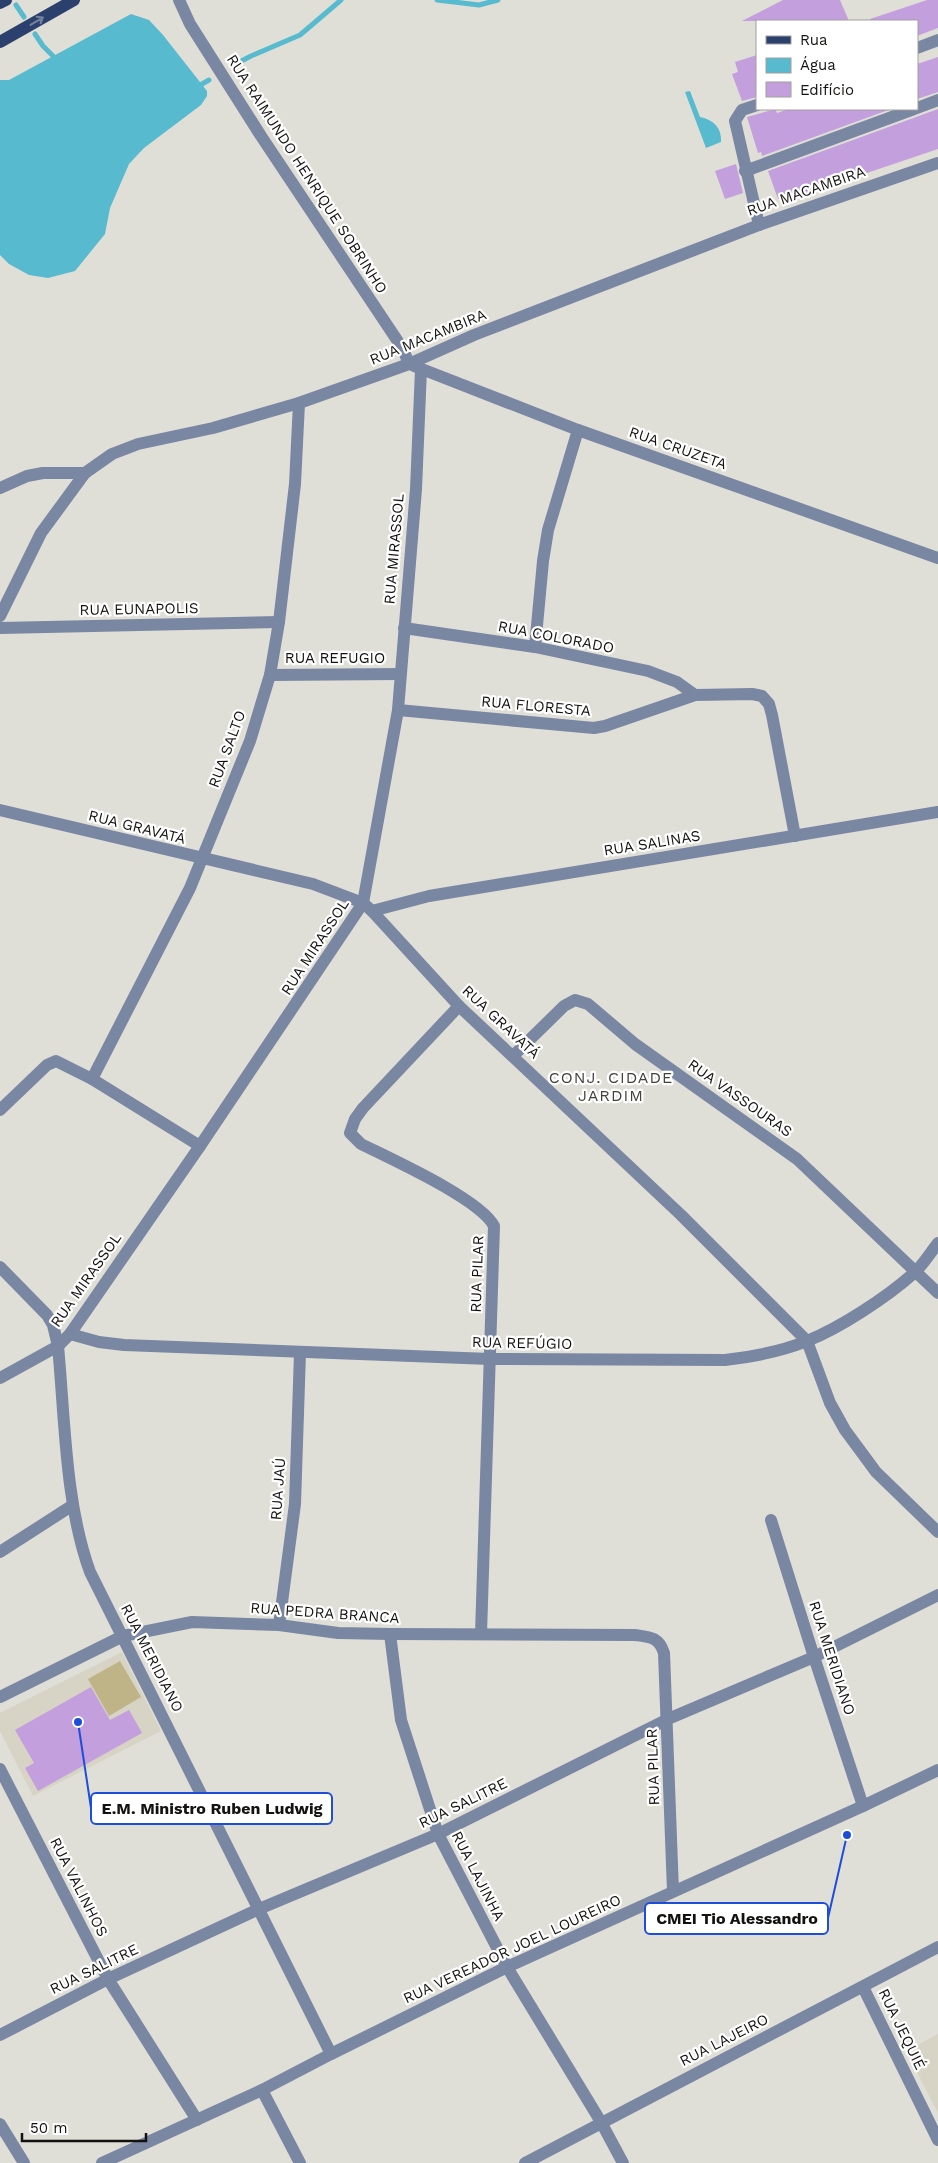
<svg xmlns="http://www.w3.org/2000/svg" width="938" height="2163" viewBox="0 0 938 2163" font-family="'Work Sans',sans-serif">
<style>
.built{fill:#d7d4c5}
.green{fill:#beb488}
.water{fill:#58bacf}
.lines{fill:none;stroke-linecap:round;stroke-linejoin:round}
.stream{stroke:#58bacf;stroke-width:5}
.building{fill:#c39fde}
.minor{stroke:#7a87a2;stroke-width:12}
.tertiary{stroke:#7a87a2;stroke-width:12}
.primary{stroke:#2b406d;stroke-width:12}
.oneway{stroke:#7583a0}
.labels{text-anchor:middle;stroke-width:4.5;stroke-linejoin:round;paint-order:stroke}
.street-label{font-size:15px;fill:#131210;stroke:#fff}
.neighbourhood-label{font-size:16px;letter-spacing:1px;fill:#43423c;stroke:#fff}
.leader{fill:none;stroke:#1d4ed8;stroke-width:2}
.callout-dot{fill:#1d4ed8;stroke:#fff;stroke-width:2}
.callout{fill:#fff;stroke:#1d4ed8;stroke-width:2}
.callout-label{font-size:16px;text-anchor:middle;font-weight:bold;fill:#131210}
</style>
<rect width="100%" height="100%" fill="#e0dfd7"/>
<g class="built">
<polygon points="122,1652 161,1731 33,1796 0,1731 0,1713"/>
<polygon points="938,2034 938,2113 906,2051"/>
</g>
<polygon class="green" points="120,1661 141,1697 109,1716 88,1679"/>
<g class="water">
<polygon points="131,14 149,20 163,35 207,91 207,96 201,105 144,148 129,164 110,208 105,234 75,271 48,278 29,275 9,264 0,255 0,80 9,80"/>
<path d="M690,91l10,26c14,3 22,11 21,25l-15,6 -21,-56z"/>
</g>
<g class="lines">
<g class="stream">
<polyline points="437,0 479,5 498,0"/>
<polyline points="16,5 24,17"/>
<polyline points="35,34 43,46 53,56"/>
<polyline points="232,66 251,56 300,35 341,0"/>
<polyline points="202,84 209,80"/>
</g>
</g>
<g class="building">
<polygon points="783,0 840,0 849,21 742,21"/>
<polygon points="927,0 938,0 938,28 917,36 917,21 870,21 870,19"/>
<polygon points="757,55 757,97 742,101 732,74 738,72 735,62"/>
<polygon points="938,57 938,92 917,99 917,64"/>
<polygon points="775,109 777,113 789,109 891,109 762,156 761,152 758,153 747,117"/>
<polygon points="938,109 938,149 843,181 788,203 785,196 778,199 768,171"/>
<polygon points="736,164 743,193 725,199 715,171"/>
<polygon points="91,1687 110,1720 129,1710 142,1733 38,1791 25,1768 34,1763 15,1730"/>
</g>
<g class="lines">
<g class="minor">
<polyline points="179,0 190,24 261,136 403,349 409,364"/>
<polyline points="917,48 938,40"/>
<polyline points="757,105 742,110 735,121 759,225"/>
<polyline points="917,108 938,100"/>
<polyline points="745,171 914,109"/>
<polyline points="414,366 578,430 938,558"/>
<polyline points="0,488 27,476 43,473 85,473"/>
<polyline points="0,616 41,533 85,473 112,454 138,444 213,428 299,403 409,364 474,335 759,225 938,163"/>
<polyline points="0,628 279,622"/>
<polyline points="404,628 535,647 648,671 677,682 695,695"/>
<polyline points="535,647 543,561 548,530 578,430"/>
<polyline points="270,675 400,674"/>
<polyline points="398,710 594,728 605,726 695,695 752,694 762,696 769,704 772,715 795,836"/>
<polyline points="0,810 313,884 363,903 372,911 459,1006 681,1215 807,1341 830,1403 845,1430 876,1472 938,1532"/>
<polyline points="372,911 429,896 938,812"/>
<path d="M459,1006l-96,102 -8,11 -5,14 11,11c30,15 119,55 133,82l-13,408"/>
<polyline points="513,1056 564,1006 575,1000 588,1004 635,1044 797,1159 938,1293"/>
<polyline points="92,1079 190,888 250,741 270,675 279,622 295,484 299,403"/>
<polyline points="0,1110 47,1065 56,1061 92,1079 200,1146"/>
<path d="M70,1334l29,8 25,3 366,14 235,1c27,-3 57,-9 82,-19 33,-13 80,-44 107,-68 9,-8 16,-20 24,-30"/>
<polyline points="0,1378 58,1346 70,1334 200,1146 363,903 398,710 416,489 421,369"/>
<polyline points="771,1520 814,1657 863,1806"/>
<polyline points="0,1552 73,1505"/>
<polyline points="279,1625 295,1504 300,1353"/>
<polyline points="390,1634 401,1720 438,1834 507,1967 601,2122 623,2163"/>
<path d="M0,1697l123,-61 69,-14 87,3 59,8 52,1 245,1c15,2 24,2 29,18l9,238"/>
<polyline points="0,1769 108,1979 197,2120"/>
<polyline points="863,1987 938,2140"/>
<polyline points="0,2035 108,1979 259,1909 438,1834 668,1719 814,1657 938,1595"/>
<polyline points="262,2090 300,2163"/>
<polyline points="0,2124 24,2163"/>
<polyline points="102,2163 262,2090 331,2054"/>
<polyline points="525,2163 938,1947"/>
</g>
<path class="tertiary" d="M0,1267l47,48 6,10 5,21c7,74 7,157 32,226l241,482 176,-87 356,-161 75,-36"/>
<g class="primary">
<polyline points="0,3 6,0"/>
<polyline points="0,42 74,0"/>
</g>
</g>
<defs><path id="oneway-shaft" d="M-6 0H5M1.5-3L5.5 0L1.5 3" fill="none" stroke-width="1.6" stroke-linecap="round" stroke-linejoin="round" transform="scale(1.25)"/></defs>
<use class="oneway" href="#oneway-shaft" transform="translate(37 21) rotate(-31)"/>
<g class="labels">
<g class="street-label">
<text transform="translate(307 174) rotate(57)" y="5">RUA RAIMUNDO HENRIQUE SOBRINHO</text>
<text transform="translate(806 191) rotate(-19)" y="5">RUA MACAMBIRA</text>
<text transform="translate(428 337) rotate(-22)" y="5">RUA MACAMBIRA</text>
<text transform="translate(678 448) rotate(19)" y="5">RUA CRUZETA</text>
<text transform="translate(394 549) rotate(-85)" y="5">RUA MIRASSOL</text>
<text transform="translate(139 609) rotate(-1)" y="5">RUA EUNAPOLIS</text>
<text transform="translate(556 637) rotate(11)" y="5">RUA COLORADO</text>
<text x="335" y="663">RUA REFUGIO</text>
<text transform="translate(536 706) rotate(5)" y="5">RUA FLORESTA</text>
<text transform="translate(227 749) rotate(-70)" y="5">RUA SALTO</text>
<text transform="translate(137 827) rotate(14)" y="5">RUA GRAVATÁ</text>
<text transform="translate(652 843) rotate(-9)" y="5">RUA SALINAS</text>
<text transform="translate(315 947) rotate(-57)" y="5">RUA MIRASSOL</text>
<text transform="translate(501 1022) rotate(43)" y="5">RUA GRAVATÁ</text>
<text transform="translate(740 1098) rotate(35)" y="5">RUA VASSOURAS</text>
<text transform="translate(477 1274) rotate(-88)" y="5">RUA PILAR</text>
<text transform="translate(86 1280) rotate(-55)" y="5">RUA MIRASSOL</text>
<text transform="translate(522 1343) rotate(1)" y="5">RUA REFÚGIO</text>
<text transform="translate(278 1489) rotate(-86)" y="5">RUA JAÚ</text>
<text transform="translate(325 1613) rotate(4)" y="5">RUA PEDRA BRANCA</text>
<text transform="translate(152 1658) rotate(63)" y="5">RUA MERIDIANO</text>
<text transform="translate(832 1658) rotate(72)" y="5">RUA MERIDIANO</text>
<text transform="translate(653 1767) rotate(-92)" y="5">RUA PILAR</text>
<text transform="translate(463 1803) rotate(-26)" y="5">RUA SALITRE</text>
<text transform="translate(478 1876) rotate(63)" y="5">RUA LAJINHA</text>
<text transform="translate(79 1887) rotate(63)" y="5">RUA VALINHOS</text>
<text transform="translate(512 1949) rotate(-25)" y="5">RUA VEREADOR JOEL LOUREIRO</text>
<text transform="translate(94 1969) rotate(-26)" y="5">RUA SALITRE</text>
<text transform="translate(902 2029) rotate(64)" y="5">RUA JEQUIÉ</text>
<text transform="translate(724 2040) rotate(-27)" y="5">RUA LAJEIRO</text>
</g>
<g class="neighbourhood-label">
<text x="611" y="1083">CONJ. CIDADE<tspan x="611" dy="18">JARDIM</tspan></text>
</g>
</g>
<path class="leader" d="M78 1722L91 1808M847 1835L828 1918"/>
<g class="callout-dot">
<circle cx="78" cy="1722" r="5"/>
<circle cx="847" cy="1835" r="5"/>
</g>
<g class="callout">
<rect x="91" y="1793" width="241" height="31" rx="5"/>
<rect x="645" y="1903" width="183" height="31" rx="5"/>
</g>
<g class="callout-label">
<text x="212" y="1814">E.M. Ministro Ruben Ludwig</text>
<text x="737" y="1924">CMEI Tio Alessandro</text>
</g>
<rect x="756" y="20" width="162" height="90" fill="#ffffff" stroke="#a1a09f"/>
<rect x="766" y="36" width="25" height="8" fill="#2b406d" stroke="#a1a09f"/>
<text x="800" y="45" font-size="15" fill="#131210">Rua</text>
<rect x="766" y="58" width="25" height="15" fill="#58bacf" stroke="#a1a09f"/>
<text x="800" y="70" font-size="15" fill="#131210">Água</text>
<rect x="766" y="82" width="25" height="15" fill="#c39fde" stroke="#a1a09f"/>
<text x="800" y="95" font-size="15" fill="#131210">Edifício</text>
<path d="M22 2133v8h124v-8" fill="none" stroke="#131210" stroke-width="2.5"/>
<text x="30" y="2133" font-size="15" fill="#131210" stroke="#ffffff" stroke-width="4" paint-order="stroke">50 m</text>
</svg>
